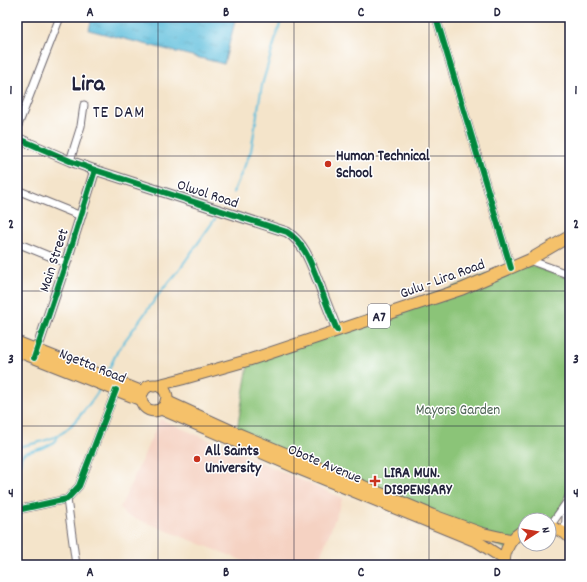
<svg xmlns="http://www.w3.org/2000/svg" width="587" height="582" viewBox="0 0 587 582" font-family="Dekko,sans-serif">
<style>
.built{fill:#f5d2c2}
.park{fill:#8bc478;stroke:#56735a}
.water{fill:url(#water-ripples);stroke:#40708c}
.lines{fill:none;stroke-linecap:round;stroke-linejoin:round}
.stream{stroke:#5dbedc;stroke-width:2}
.minor-casing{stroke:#6c666d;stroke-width:9}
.tertiary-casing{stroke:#6c666d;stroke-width:11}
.primary-casing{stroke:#6c666d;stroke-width:13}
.minor{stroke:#fff;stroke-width:7}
.tertiary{stroke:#fff;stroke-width:9}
.primary{stroke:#f5c16b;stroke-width:11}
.cycleway-casing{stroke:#fff;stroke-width:8}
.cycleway{stroke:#00873e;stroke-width:6}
.grid{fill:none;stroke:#22223b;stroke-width:1;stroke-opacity:0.55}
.poi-dot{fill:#c8321e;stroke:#fff;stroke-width:1.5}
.labels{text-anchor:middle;stroke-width:3;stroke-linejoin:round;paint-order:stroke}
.shield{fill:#fff;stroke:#646476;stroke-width:1}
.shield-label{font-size:14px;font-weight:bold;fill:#22223b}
.poi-label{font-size:15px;font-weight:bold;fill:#22223b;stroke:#fff;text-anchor:start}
.street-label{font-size:15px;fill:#22223b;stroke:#fff}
.park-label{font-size:15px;fill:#4c6353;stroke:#fff}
.quarter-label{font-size:17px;letter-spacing:1px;fill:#22223b;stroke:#fff}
.town-label{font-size:23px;font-weight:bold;fill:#22223b;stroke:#fff}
.neatline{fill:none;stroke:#22223b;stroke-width:1.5}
.grid-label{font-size:13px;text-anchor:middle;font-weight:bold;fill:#22223b}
</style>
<defs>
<pattern id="water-ripples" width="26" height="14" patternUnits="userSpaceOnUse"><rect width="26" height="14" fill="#5dbedc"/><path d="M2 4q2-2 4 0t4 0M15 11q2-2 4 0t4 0" fill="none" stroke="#4c9ab4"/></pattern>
</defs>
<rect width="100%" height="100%" fill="#fff"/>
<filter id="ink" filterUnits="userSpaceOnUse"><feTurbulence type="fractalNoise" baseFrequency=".025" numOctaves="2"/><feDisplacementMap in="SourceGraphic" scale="8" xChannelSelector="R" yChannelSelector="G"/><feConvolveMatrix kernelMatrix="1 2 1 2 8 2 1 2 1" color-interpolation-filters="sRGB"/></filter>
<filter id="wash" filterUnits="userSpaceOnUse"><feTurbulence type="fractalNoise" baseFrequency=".012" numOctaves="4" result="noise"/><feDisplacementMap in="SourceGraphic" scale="16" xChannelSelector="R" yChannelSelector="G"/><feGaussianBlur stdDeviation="0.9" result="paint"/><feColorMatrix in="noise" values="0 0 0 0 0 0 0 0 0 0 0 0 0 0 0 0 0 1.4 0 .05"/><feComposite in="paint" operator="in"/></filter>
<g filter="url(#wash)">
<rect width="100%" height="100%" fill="#f4e4ca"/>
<polygon class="built" points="160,419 343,498 317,565 254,565 124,514 120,508"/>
<polygon class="park" points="522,262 570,279 570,486 552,527 549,527 549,520 525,520 525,533 507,549 235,441 249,360"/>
<polygon class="water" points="92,17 236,17 224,64 89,30"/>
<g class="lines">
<g class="stream">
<polyline points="233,193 251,151 262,85 282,17"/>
<polyline points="107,373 118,350 162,290 176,274 215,219"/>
<path d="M17,447c15,-3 32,-6 45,-14 9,-5 34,-36 38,-45"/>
<path d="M20,464l1,-7 3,-4c11,-3 31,-6 34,-18"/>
</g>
</g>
</g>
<g filter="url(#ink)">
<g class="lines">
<defs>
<g id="minor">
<polyline points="436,17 511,268"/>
<polyline points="17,128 60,17"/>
<polyline points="70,161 81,126 84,105"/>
<polyline points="17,190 81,216"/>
<polyline points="17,243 66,263"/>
<polyline points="529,260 570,275"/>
<polyline points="67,499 76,565"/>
<polyline points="17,510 67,499 79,486 116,390"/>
<polyline points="550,526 567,502"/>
<polyline points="565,533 567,502 570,494"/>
</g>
<g id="tertiary">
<path d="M17,138l53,23 25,9 192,62c19,12 25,35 33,54 5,15 11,29 17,44"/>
<polyline points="35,355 66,263 95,170"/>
</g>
<g id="primary">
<polyline points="17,342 143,392"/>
<polyline points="17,351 141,400"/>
<circle cx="154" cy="398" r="13"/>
<polyline points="154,386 182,379 249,360 462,289 529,260 570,236"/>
<polyline points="166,401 234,432 432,515 481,533 512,540"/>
<polyline points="161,409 297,468 478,542 504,559"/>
<polyline points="549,526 565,533 570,538"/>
<path d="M504,565c0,-15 7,-29 21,-35"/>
</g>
</defs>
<use href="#minor" class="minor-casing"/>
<use href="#tertiary" class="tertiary-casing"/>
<use href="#primary" class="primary-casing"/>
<use href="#minor" class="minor"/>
<use href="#tertiary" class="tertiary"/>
<use href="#primary" class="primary"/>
<defs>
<g id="cycleway">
<polyline points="436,17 511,268"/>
<path d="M17,138l53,23 25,9 192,62c19,12 25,35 33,54 5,15 11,29 17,44"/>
<polyline points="34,358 66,263 95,170"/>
<polyline points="17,510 67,499 79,486 116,390"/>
</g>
</defs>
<use href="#cycleway" class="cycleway-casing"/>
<use href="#cycleway" class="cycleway"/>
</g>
</g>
<path class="grid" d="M158,17v548M294,17v548M429,17v548M17,156h553M17,291h553M17,426h553"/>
<g class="poi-dot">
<circle cx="328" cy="164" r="4"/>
<circle cx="197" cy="459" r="4"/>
<path d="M373 475h4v4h4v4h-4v4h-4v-4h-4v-4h4z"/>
</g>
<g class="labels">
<rect class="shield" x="368" y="304" width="22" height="24" rx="3"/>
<g class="shield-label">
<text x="379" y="321">A7</text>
</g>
<g class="poi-label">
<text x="336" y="160">Human Technical<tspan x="336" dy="17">School</tspan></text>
<text x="205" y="455">All Saints<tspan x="205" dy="17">University</tspan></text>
<text x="384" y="477">LIRA MUN.<tspan x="384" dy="17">DISPENSARY</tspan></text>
</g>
<g class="street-label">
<text transform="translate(208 193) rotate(18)" y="5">Olwol Road</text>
<text transform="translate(53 260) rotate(-72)" y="5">Main Street</text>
<text transform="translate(442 278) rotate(-20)" y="5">Gulu - Lira Road</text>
<text transform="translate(93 365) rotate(22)" y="5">Ngetta Road</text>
<text transform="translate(325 463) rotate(23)" y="5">Obote Avenue</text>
</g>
<g class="park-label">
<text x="458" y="414">Mayors Garden</text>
</g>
<g class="quarter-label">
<text x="119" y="117">TE DAM</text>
</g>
<g class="town-label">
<text x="88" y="90">Lira</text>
</g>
</g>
<rect width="587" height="582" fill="none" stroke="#fff" stroke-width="44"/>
<g transform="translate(537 532) rotate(78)"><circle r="19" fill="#ffffff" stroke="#a7a7b1"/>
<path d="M0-3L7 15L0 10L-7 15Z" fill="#c8321e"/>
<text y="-6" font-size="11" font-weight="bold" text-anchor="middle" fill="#22223b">N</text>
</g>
<rect x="22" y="22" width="543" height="538" class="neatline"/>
<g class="grid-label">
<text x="90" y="16">A</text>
<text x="226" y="16">B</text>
<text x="361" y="16">C</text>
<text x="497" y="16">D</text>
<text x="11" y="94">1</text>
<text x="576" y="94">1</text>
<text x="11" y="228">2</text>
<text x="576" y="228">2</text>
<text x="11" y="363">3</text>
<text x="576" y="363">3</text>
<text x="11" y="497">4</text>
<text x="576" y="497">4</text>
<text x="90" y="576">A</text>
<text x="226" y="576">B</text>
<text x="361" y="576">C</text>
<text x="497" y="576">D</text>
</g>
</svg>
